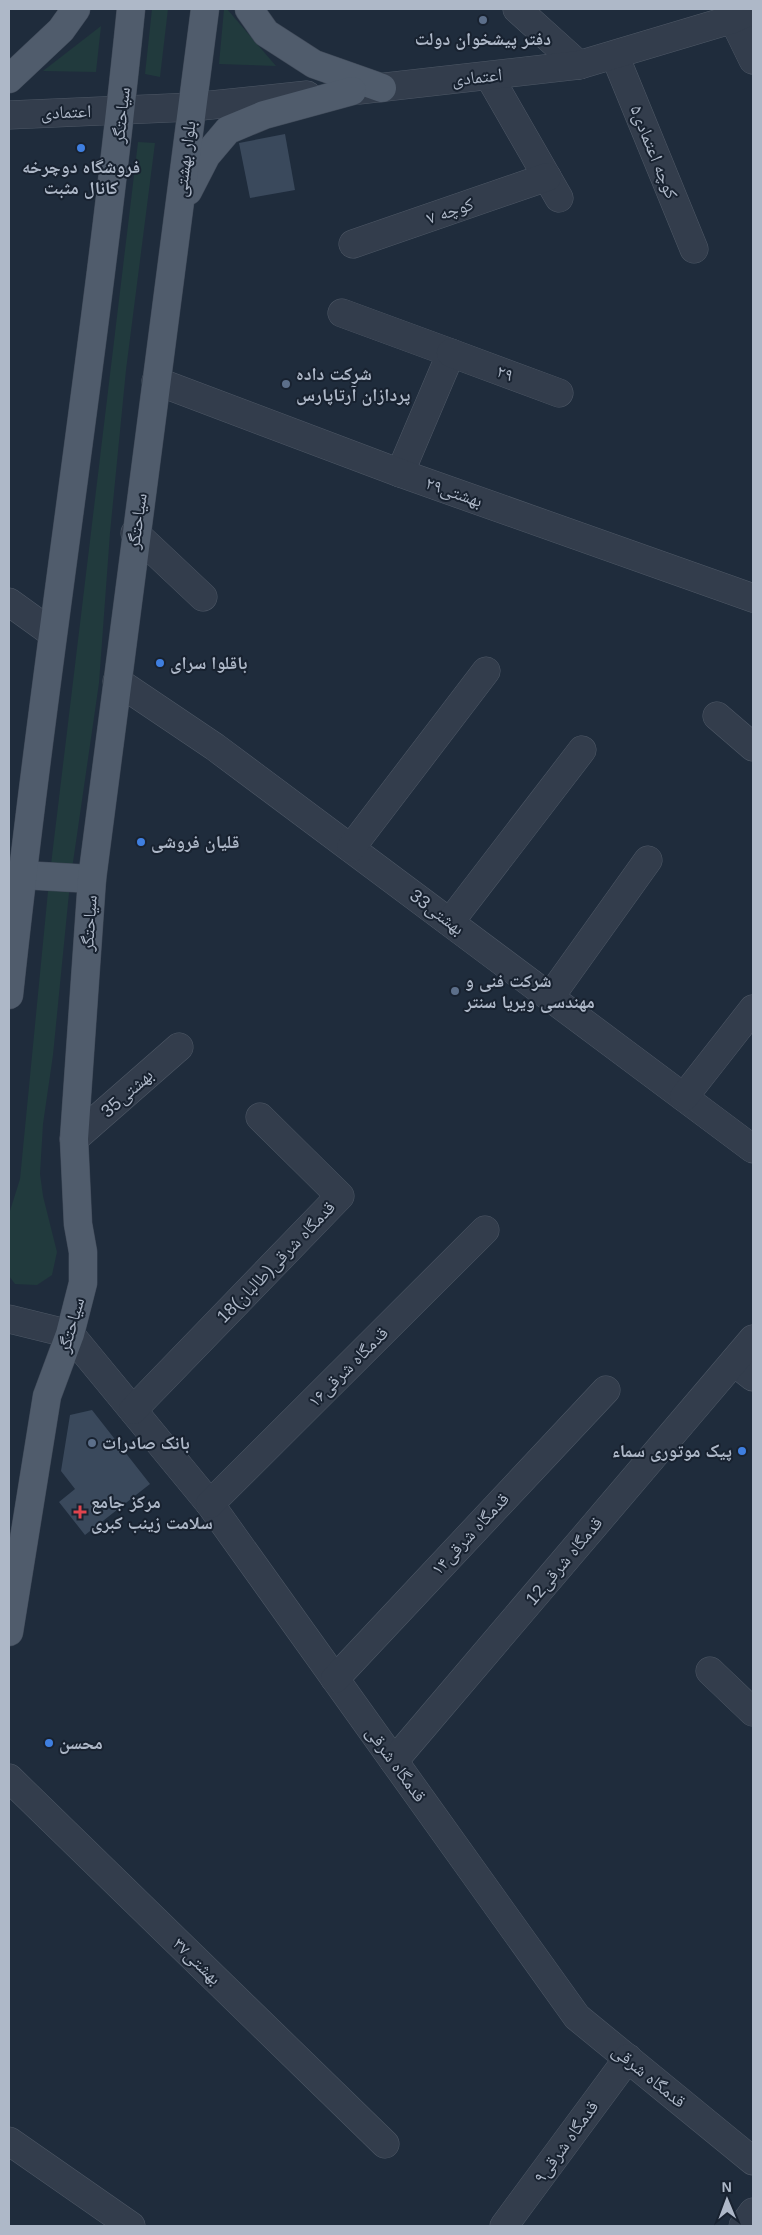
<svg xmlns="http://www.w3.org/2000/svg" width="762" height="2235" viewBox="0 0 762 2235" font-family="Arial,'Noto Naskh Arabic',sans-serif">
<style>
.green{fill:#213a3d}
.building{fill:#3a495c}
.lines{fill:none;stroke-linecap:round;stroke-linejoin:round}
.minor-casing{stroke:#4e5866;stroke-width:29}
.major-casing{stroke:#3f4958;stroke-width:29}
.minor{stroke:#333d4c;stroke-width:28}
.major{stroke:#505c6c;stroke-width:28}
.service-dot{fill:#5c6f8a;stroke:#182230;stroke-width:2}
.shop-dot{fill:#3f7fe0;stroke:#182230;stroke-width:2}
.health-dot{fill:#e0444e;stroke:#182230;stroke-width:2}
.labels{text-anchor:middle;stroke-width:4;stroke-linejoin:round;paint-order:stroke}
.poi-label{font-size:18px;font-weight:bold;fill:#aeb8c8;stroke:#182230;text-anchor:start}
.street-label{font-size:18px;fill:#aeb8c8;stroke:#182230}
</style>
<rect width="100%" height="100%" fill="#1f2c3c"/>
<g class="green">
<polygon points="152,9 168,9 160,77 145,74"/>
<polygon points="224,9 227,9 276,66 219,64"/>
<polygon points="101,26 96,72 43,71"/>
<polygon points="138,142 155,143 126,370 110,533 99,683 70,883 53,1055 43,1124 40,1174 43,1196 57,1252 52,1275 37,1285 15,1284 9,1276 9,1214 20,1179 49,881"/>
</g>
<g class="building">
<polygon points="285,134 295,190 250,198 239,143"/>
<polygon points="92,1410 150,1484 85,1535 59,1502 75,1489 61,1471 70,1415"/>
</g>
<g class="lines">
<defs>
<g id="minor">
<polyline points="517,9 579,65"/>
<polyline points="733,19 753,60"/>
<polyline points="615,56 694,249"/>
<polyline points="489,76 559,198"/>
<polyline points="359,90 579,65 733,19 753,10"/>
<polyline points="9,115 192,107 307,95"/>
<polyline points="353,244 547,177"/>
<polyline points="342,313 451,353 400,473"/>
<polyline points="451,353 559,393"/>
<polyline points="156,381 400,473 753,598"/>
<polyline points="135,533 203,597"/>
<polyline points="9,602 52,633"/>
<polyline points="117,681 215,747 753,1149"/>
<polyline points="717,716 753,747"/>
<polyline points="351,848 486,671"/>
<polyline points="450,922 582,750"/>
<polyline points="550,997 648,860"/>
<polyline points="684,1097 753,1009"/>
<polyline points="74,1139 179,1047"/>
<polyline points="9,1319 70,1334 210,1504 577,2017 753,2161"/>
<polyline points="734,1362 753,1377"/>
<polyline points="133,1410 340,1196 260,1117"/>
<polyline points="210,1504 485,1230"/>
<polyline points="710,1671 753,1712"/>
<polyline points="335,1679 606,1390"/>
<polyline points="394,1761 753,1339"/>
<polyline points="9,1778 385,2144"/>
<polyline points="9,2141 131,2226"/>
<polyline points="504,2226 628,2058"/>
<polyline points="743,2226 753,2212"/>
</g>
<g id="major">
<polyline points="249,9 266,33 314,64 382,88"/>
<polyline points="9,79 61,30 76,9"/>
<polyline points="188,191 206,156 228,130 264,115 352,91"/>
<polyline points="22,875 92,879"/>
<path d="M9,995c35,-329 89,-657 122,-986"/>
<polyline points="9,1632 47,1396 70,1334 83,1283 83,1252 78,1224 74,1139 92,879 205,9"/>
</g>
</defs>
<use href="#minor" class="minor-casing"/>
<use href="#major" class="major-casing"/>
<use href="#minor" class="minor"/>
<use href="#major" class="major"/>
</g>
<g class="service-dot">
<circle cx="483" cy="20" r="5"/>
<circle cx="286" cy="384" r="5"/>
<circle cx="455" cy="991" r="5"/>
<circle cx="92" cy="1443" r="5"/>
</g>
<g class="shop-dot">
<circle cx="81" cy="148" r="5"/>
<circle cx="160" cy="663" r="5"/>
<circle cx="141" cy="842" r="5"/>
<circle cx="742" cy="1451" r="5"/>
<circle cx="49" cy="1743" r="5"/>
</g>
<path class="health-dot" d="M77.5 1504.5h5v5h5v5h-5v5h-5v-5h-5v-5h5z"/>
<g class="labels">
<g class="poi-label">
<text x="483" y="45" text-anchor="middle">دفتر پیشخوان دولت</text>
<text x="81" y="173" text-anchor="middle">فروشگاه دوچرخه<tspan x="81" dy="21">کانال مثبت</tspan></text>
<text x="296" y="380">شرکت داده<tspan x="296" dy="21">پردازان آرتاپارس</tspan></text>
<text x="170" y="669">باقلوا سرای</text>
<text x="151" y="848">قلیان فروشی</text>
<text x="465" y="987">شرکت فنی و<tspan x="465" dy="21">مهندسی ویریا سنتر</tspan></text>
<text x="102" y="1449">بانک صادرات</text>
<text x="732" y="1457" text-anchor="end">پیک موتوری سماء</text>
<text x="91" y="1508">مرکز جامع<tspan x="91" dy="21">سلامت زینب کبری</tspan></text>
<text x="59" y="1749">محسن</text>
</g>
<g class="street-label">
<text transform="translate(477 77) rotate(-6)" y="6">اعتمادی</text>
<text transform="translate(66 112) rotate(-2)" y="6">اعتمادی</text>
<text transform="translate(121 115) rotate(-84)" y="6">سیاحتگر</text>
<text transform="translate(654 152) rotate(68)" y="6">کوچه اعتمادی۵</text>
<text transform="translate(185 159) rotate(-83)" y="6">بلوار بهشتی</text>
<text transform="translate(450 211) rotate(-19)" y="6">کوچه ۷</text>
<text transform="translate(505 373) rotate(20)" y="6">۲۹</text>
<text transform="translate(454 492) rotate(19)" y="6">۲۹بهشتی</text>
<text transform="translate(137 521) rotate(-82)" y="6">سیاحتگر</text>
<text transform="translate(437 912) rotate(37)" y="6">33بهشتی</text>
<text transform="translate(89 923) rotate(-86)" y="6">سیاحتگر</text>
<text transform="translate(127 1093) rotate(-42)" y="6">بهشتی35</text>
<text transform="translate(276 1262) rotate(-46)" y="6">18قدمگاه شرقی(طالبان)</text>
<text transform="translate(71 1325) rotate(-74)" y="6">سیاحتگر</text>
<text transform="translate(348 1367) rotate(-45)" y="6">قدمگاه شرقی۱۶</text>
<text transform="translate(470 1534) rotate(-47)" y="6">قدمگاه شرقی۱۴</text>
<text transform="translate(564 1561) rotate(-50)" y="6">12قدمگاه شرقی</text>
<text transform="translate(396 1764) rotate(54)" y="6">قدمگاه شرقی</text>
<text transform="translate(197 1961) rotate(44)" y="6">بهشتی۳۷</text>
<text transform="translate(649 2076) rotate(39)" y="6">قدمگاه شرقی</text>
<text transform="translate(566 2142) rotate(-54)" y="6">قدمگاه شرقی۹</text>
</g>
</g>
<rect width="762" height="2235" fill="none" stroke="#aeb8c8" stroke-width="20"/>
<g transform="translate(727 2200) rotate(359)" stroke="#182230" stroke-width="4" paint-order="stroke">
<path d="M0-4L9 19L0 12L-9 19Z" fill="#aeb8c8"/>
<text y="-8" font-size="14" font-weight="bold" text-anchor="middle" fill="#aeb8c8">N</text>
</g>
</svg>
